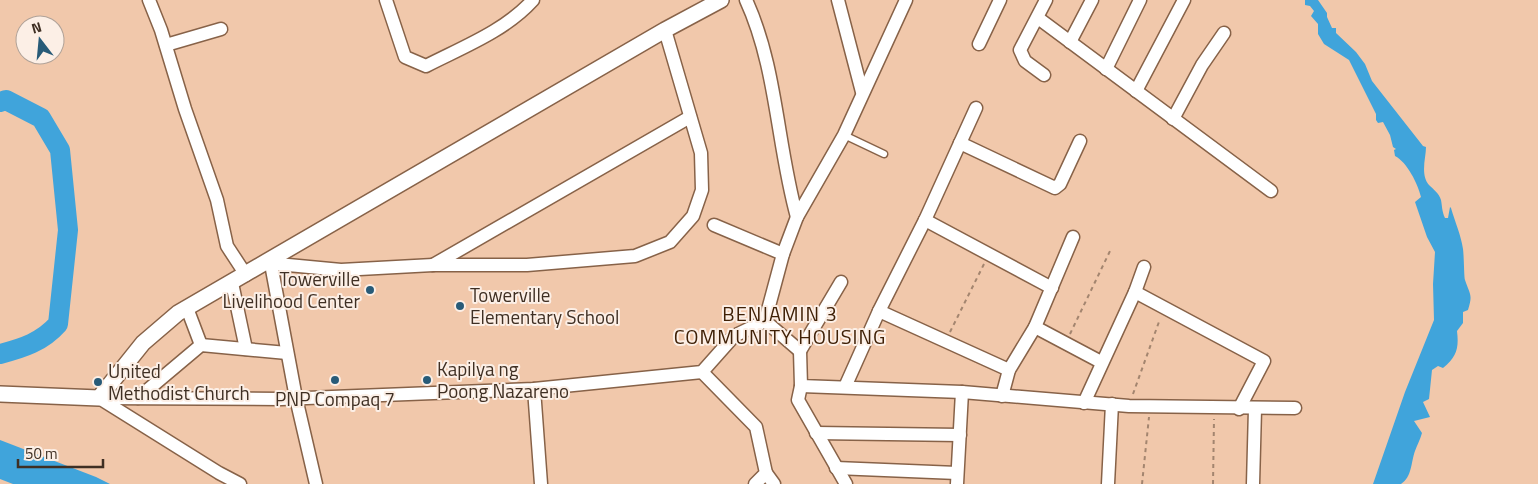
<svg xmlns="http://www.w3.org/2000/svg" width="1538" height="484" viewBox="0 0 1538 484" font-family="'Titillium Web',sans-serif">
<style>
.water{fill:#40a4db}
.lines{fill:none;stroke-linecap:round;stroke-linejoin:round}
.river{stroke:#40a4db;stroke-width:20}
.service-casing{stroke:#876248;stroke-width:9}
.minor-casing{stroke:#876248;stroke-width:15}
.tertiary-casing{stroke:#876248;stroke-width:18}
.path{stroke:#a3856f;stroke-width:2;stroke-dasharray:4 4;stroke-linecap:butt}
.service{stroke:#fff;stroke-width:6}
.minor{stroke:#fff;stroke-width:12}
.tertiary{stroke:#fff;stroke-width:15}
.poi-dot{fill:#285b78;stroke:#fcefe6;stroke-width:2}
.labels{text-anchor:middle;stroke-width:4;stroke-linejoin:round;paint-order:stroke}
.poi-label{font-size:19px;fill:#3f2f23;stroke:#fcefe6;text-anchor:start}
.neighbourhood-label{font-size:20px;letter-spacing:1px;fill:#3f2006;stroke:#fcefe6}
</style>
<rect width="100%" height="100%" fill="#f1c8ab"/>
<g class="water">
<path d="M1301,0h17l9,13v4l5,11h4v5l20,19 9,12 7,17 51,65 3,1c0,11 -6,27 3,38 4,4 10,8 12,15 1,5 1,12 4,18h3l2,-11 1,1c4,14 10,27 12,41 1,7 1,29 2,31 5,15 8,14 3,30l-5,2v11l-6,8c2,17 0,26 -14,37l-5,-2 -6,4 -3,29 -6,3 7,15 -16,4 8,12c-2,7 -5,12 -7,18 -4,11 -3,26 -14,33h-28l32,-92 29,-72 -1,-36 2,-32 -8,-15 -12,-35 6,-5c-3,-13 -14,-35 -26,-41l-1,-6 2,-1 -3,-2 -3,-12 -7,-13 -5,1 -2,-3v-6l-27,-54 -25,-16 -6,-10v-10l-7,-8 3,-5 -4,-5 -5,-1v-5z"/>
<polygon points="0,440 96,477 110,484 13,484 0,479"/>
</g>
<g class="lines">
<path class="river" d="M0,102l6,-2 35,18 19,32 8,80 -10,94c-16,18 -35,24 -58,30"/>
<defs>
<polyline id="service" points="844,135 884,154"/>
<g id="minor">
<polyline points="149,0 161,30 185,109 217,200 227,246 246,275"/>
<path d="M386,0l19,57 21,9c37,-19 79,-35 107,-66"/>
<path d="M746,0c31,67 31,146 51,217"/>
<polyline points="838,0 862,92"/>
<polyline points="1038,18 1271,191"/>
<polyline points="1070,42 1092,0"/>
<polyline points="979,44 1000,0"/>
<polyline points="166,45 221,29"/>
<polyline points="1106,69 1140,0"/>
<polyline points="1044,75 1025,61 1020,50 1046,0"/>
<polyline points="1136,91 1184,0"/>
<polyline points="1173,119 1202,65 1224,33"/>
<polyline points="960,143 1055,188 1060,184 1080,141"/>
<polyline points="925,220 1052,288"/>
<polyline points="714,225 783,254"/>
<polyline points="267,263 341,270 433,265 527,265 635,256 670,242 693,216 702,190 701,153 665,30"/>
<polyline points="271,264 296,398 316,484"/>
<polyline points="433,265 690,117"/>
<polyline points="232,283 246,349"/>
<polyline points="1135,292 1264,361 1239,409"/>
<polyline points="187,308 201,345"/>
<polyline points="879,311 1009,370"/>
<polyline points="765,321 800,351 841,282"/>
<polyline points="1035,327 1101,362"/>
<polyline points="800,351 801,386 962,392 1129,406 1295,408"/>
<polyline points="702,372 756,427 766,473 755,484"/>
<polyline points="801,386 798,400 846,484"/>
<polyline points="845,387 879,311 925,220 976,108"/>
<polyline points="534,389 541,484"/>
<polyline points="1002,396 1009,370 1035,327 1073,237"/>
<polyline points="99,398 281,399 534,389 702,372 734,336 765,321 783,254 797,217 844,135 906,0"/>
<polyline points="99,398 219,473 240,484"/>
<polyline points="138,398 201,345 287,353"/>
<polyline points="1084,403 1135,292 1144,267"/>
<polyline points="816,433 960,435"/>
<polyline points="836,468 957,473"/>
<polyline points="766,473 774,484"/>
<polyline points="957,484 962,392"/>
<polyline points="1108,484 1112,404"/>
<polyline points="1253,484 1255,409"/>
</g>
<polyline id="tertiary" points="0,394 99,398 143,343 178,313 665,30 721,0"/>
</defs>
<use href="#service" class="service-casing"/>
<use href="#minor" class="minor-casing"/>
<use href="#tertiary" class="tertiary-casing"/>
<g class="path">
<polyline points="950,332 984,264"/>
<polyline points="1070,334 1110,251"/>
<polyline points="1133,394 1160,319"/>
<polyline points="1142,484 1149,417"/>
<polyline points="1213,484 1214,419"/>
</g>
<use href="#service" class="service"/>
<use href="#minor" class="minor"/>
<use href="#tertiary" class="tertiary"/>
</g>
<g class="poi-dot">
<circle cx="370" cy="290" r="5"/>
<circle cx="460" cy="306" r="5"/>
<circle cx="335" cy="380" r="5"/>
<circle cx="427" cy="380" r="5"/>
<circle cx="98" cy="382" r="5"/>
</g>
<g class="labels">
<g class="poi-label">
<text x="360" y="286" text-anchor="end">Towerville<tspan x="360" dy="22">Livelihood Center</tspan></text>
<text x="470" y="302">Towerville<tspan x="470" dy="22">Elementary School</tspan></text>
<text x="437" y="376">Kapilya ng<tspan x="437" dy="22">Poong Nazareno</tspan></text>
<text x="108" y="378">United<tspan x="108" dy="22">Methodist Church</tspan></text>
<text x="335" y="406" text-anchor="middle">PNP Compaq 7</text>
</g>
<g class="neighbourhood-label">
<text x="780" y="321">BENJAMIN 3<tspan x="780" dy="23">COMMUNITY HOUSING</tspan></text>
</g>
</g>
<g transform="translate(40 40) rotate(344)"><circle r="24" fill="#fcefe6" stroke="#b0a298"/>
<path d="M0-4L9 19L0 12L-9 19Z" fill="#285b78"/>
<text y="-8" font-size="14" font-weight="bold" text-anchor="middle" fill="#3f2f23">N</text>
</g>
<path d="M18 459v8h85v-8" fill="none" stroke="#3f2f23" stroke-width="2.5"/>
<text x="25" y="459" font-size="15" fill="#3f2f23" stroke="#fcefe6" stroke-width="4" paint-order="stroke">50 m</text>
</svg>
